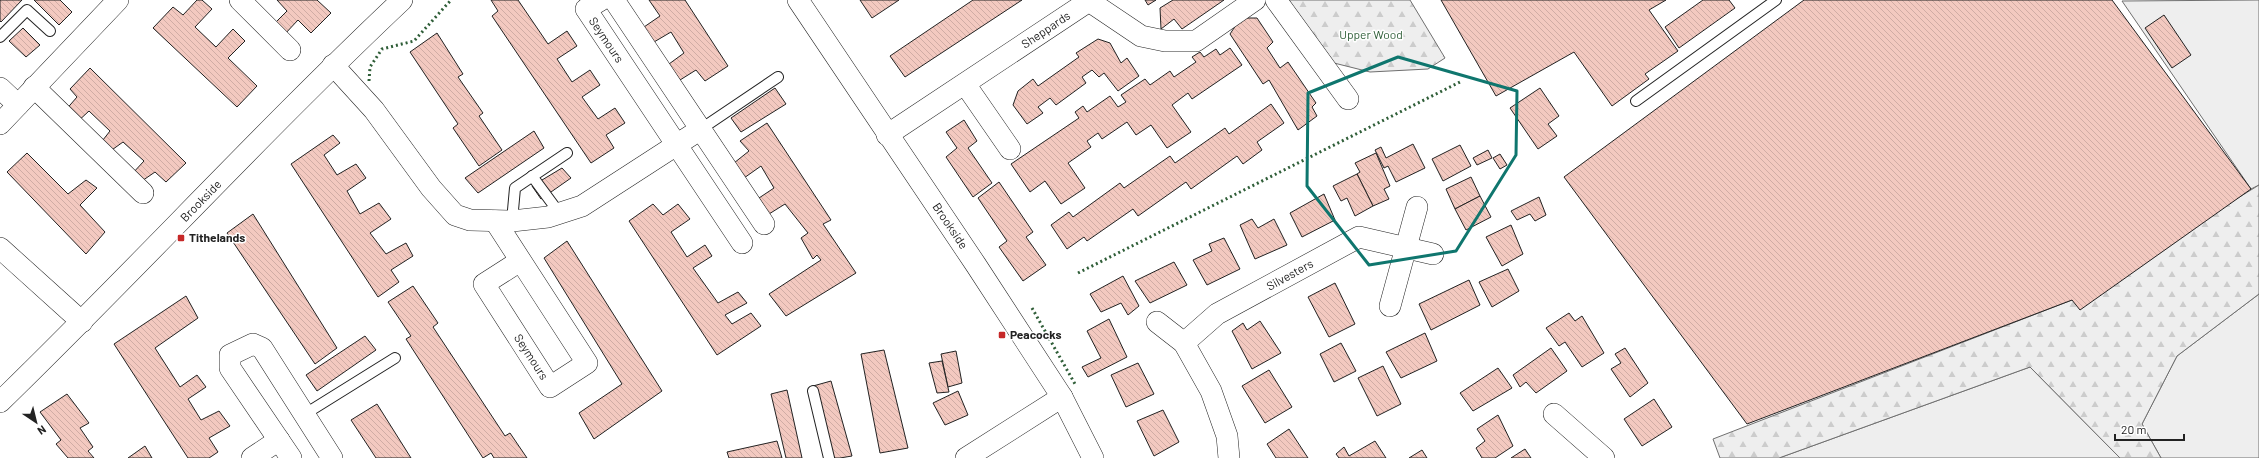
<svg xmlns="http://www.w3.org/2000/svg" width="2259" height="458" viewBox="0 0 2259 458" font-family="Barlow,sans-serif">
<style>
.grass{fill:#eee;stroke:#6f6f6f}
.forest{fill:url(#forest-firs);stroke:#6f6f6f}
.building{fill:url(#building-back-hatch);stroke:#222}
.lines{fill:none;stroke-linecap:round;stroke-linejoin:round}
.service-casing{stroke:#222;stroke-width:12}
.minor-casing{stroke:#222;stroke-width:22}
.service{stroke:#fff;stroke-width:10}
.minor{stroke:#fff;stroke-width:21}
.hedge{stroke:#2f5e38;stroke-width:3;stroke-dasharray:2 3;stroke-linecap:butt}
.marked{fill:none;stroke:#0f766e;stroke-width:3;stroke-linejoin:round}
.poi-dot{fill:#c62828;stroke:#fff;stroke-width:1.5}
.labels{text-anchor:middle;stroke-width:3;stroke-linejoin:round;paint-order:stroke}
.street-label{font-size:12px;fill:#222;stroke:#fff}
.park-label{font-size:12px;fill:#2f5e38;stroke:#fff}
.poi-label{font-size:12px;font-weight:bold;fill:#222;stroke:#fff;text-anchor:start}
</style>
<defs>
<pattern id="forest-firs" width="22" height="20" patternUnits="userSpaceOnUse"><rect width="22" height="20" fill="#eee"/><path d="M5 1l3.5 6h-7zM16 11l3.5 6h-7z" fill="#ccc"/></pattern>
<pattern id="building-back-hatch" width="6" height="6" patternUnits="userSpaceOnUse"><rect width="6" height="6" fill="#f3c9c0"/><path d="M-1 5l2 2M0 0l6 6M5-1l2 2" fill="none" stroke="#d0aca5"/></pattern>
</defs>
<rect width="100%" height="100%" fill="#fff"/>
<g class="grass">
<polygon points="2259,0 2259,185 2251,189 2122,1"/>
<polygon points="2259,294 2259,458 2161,458 2142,424 2177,356"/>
<polygon points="2030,367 2120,458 1779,458"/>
</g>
<g class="forest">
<polygon points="1281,0 1410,0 1445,58 1428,69 1370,72 1318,59"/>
<polygon points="2259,185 2259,294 2177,356 2142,424 2161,458 2120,458 2030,367 1779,458 1720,458 1713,439 2072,300"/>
</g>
<g class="building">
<polygon points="0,0 22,0 1,22 0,21"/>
<polygon points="34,0 60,0 72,12 59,25"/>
<polygon points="197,0 202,0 212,9 195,27 216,47 233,29 245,41 228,58 257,86 237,107 153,28 173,7 183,15"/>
<polygon points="277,0 317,0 331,13 311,33 298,20 284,35 273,25 287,11"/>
<polygon points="491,0 518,0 548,44 567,31 577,46 557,59 572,82 590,70 600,85 582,97 598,119 615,108 625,123 606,135 614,148 591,163 492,16 498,11"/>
<polygon points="649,0 685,0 728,66 705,81 696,70 680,80 669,64 684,53 671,32 654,42 644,27 660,16"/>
<polygon points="860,0 899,0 872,18"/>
<polygon points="973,0 1022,0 905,77 890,56"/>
<polygon points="1145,0 1156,0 1148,5"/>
<polygon points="1173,0 1224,0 1182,29 1174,19 1161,29 1160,8"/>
<polygon points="1441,0 1666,0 1649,10 1678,51 1645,74 1649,79 1612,106 1574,52 1496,96"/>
<polygon points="1703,0 1729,0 1735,8 1679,48 1665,27"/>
<polygon points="1804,0 2112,0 2251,189 2080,310 2072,300 1747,424 1564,177"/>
<polygon points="2164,15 2191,55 2172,68 2145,28"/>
<polygon points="1246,18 1257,18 1273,42 1267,48 1280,68 1288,62 1316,103 1312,107 1317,116 1298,130 1269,80 1263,84 1230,34 1236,25"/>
<polygon points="23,28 40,45 26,57 9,41"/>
<polygon points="437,33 463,74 458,77 483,113 479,116 502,150 479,166 453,128 458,124 410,52"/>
<polygon points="1098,39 1110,43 1121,63 1127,58 1139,76 1118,91 1104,73 1099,77 1092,70 1082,77 1086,83 1056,105 1050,98 1038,107 1043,113 1027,124 1013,105 1018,91 1033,79 1038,86 1079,57 1076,53"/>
<polygon points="1230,48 1242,65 1192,99 1188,93 1172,105 1191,132 1167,148 1151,125 1136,135 1127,122 1102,139 1098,133 1087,141 1091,147 1068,163 1085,188 1061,204 1045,181 1030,192 1011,164 1079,118 1075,112 1083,106 1087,112 1110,96 1118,107 1126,102 1121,95 1145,79 1150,85 1170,71 1174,77 1196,62 1192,57 1200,52 1204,57 1216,49 1220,55"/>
<polygon points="90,68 186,163 166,182 155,172 139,183 131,175 144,161 123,142 109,152 99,145 110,131 89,111 75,124 64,112 77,97 70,89"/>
<polygon points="775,88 786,104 741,132 731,118"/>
<polygon points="1540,88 1559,116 1548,124 1557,136 1538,149 1510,108"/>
<polygon points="1271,104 1284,123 1257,142 1262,150 1243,164 1237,156 1191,189 1186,182 1138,216 1133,209 1087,241 1084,237 1067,249 1051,225 1069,212 1073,217 1120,183 1124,188 1170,156 1175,163 1225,128 1229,134"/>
<polygon points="964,120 977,141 968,148 992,183 973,197 946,157 957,148 946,132"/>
<polygon points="767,123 831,220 823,224 856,273 786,316 769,294 821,260 817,255 813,259 801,238 808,233 785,204 769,214 759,198 774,188 761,166 744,178 734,163 749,151 740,141"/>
<polygon points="534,131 544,148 478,193 465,178"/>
<polygon points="333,135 340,143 324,155 337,175 356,164 366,178 347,191 360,214 379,203 391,219 370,233 386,254 406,243 413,256 391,270 399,282 378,297 291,164"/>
<polygon points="1413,144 1425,168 1396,182 1388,166 1384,168 1375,150 1381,147 1386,158"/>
<polygon points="1460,145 1471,166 1443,181 1432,159"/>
<polygon points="1488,150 1492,158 1477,165 1473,158"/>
<polygon points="27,153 68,194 86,180 97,188 80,205 105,232 86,254 7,172"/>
<polygon points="1376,153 1390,186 1384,189 1389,199 1373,206 1357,174 1360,172 1355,163"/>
<polygon points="1500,154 1507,165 1500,169 1493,158"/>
<polygon points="562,168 571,178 541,199 532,186"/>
<polygon points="1357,174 1373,206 1355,216 1347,198 1341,201 1333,186"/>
<polygon points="1471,177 1480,196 1455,209 1446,189"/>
<polygon points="999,182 1033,232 1026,237 1046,265 1023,281 999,247 1007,241 978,198"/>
<polygon points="1324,194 1335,220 1302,237 1290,213"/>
<polygon points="1480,196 1491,217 1466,230 1455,209"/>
<polygon points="1539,197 1546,215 1535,221 1530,214 1517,220 1511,211"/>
<polygon points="653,204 663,215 678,204 690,219 671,232 687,257 705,245 712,256 693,268 718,303 738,292 747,303 725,315 732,324 751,313 761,326 717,355 629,221"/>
<polygon points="253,214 337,348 315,364 227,233"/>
<polygon points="1252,219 1258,228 1274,219 1287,245 1255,259 1240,225"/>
<polygon points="1511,225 1523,254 1502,266 1486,237"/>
<polygon points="1224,238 1240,269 1207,285 1193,260 1212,251 1209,244"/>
<polygon points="567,241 662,391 594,439 579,413 622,384 544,258"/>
<polygon points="1174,262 1187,285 1150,303 1135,281"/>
<polygon points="1508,269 1519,291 1492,307 1479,282"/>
<polygon points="1123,276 1139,306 1128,315 1121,303 1101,312 1090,294"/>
<polygon points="1469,280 1480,305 1431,330 1419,304"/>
<polygon points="1335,283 1355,324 1329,337 1308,297"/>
<polygon points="413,286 438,323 433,327 505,436 510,433 527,458 494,458 491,453 483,458 406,339 411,336 388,302"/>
<polygon points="186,296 198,318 155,348 180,387 197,375 206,387 188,399 201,420 219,411 230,426 209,438 218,452 209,458 188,458 114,344"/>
<polygon points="1569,313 1575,321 1582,316 1604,353 1582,367 1565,342 1559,346 1546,328"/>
<polygon points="1109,319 1127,357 1088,377 1082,367 1101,358 1087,331"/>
<polygon points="1260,321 1281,353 1252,369 1232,331 1243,323 1247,330"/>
<polygon points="1425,333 1437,361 1401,378 1386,352"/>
<polygon points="365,336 376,350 317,391 306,375"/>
<polygon points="1341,343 1356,371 1334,382 1320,354"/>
<polygon points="1551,348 1567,371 1536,393 1526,382 1520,387 1513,375"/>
<polygon points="1625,348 1648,383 1630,397 1611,369 1621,363 1615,354"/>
<polygon points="884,350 908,448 880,453 861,354"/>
<polygon points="956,351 962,383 948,387 941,354"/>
<polygon points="942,361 949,392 937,393 929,363"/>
<polygon points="1138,363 1154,394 1126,407 1111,375"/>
<polygon points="1383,366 1401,404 1377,416 1358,378"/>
<polygon points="1498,368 1512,388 1473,411 1460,393"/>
<polygon points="1269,370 1292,407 1265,423 1242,386"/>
<polygon points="831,381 852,456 840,458 830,458 813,386"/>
<polygon points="787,390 802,458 786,458 771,394"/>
<polygon points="958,391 968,415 945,425 933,403"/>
<polygon points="67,394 89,423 80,428 93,447 88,451 94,458 68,458 56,444 61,440 40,412"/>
<polygon points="1654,399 1672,427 1642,446 1624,419"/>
<polygon points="377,404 411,458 376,458 351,420"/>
<polygon points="1163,410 1179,442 1154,456 1137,421"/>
<polygon points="1498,415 1513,446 1495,458 1482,458 1476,448 1485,441 1477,429"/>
<polygon points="1289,429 1308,458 1276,458 1267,444"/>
<polygon points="777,441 782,458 729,458 727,452"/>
<polygon points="1375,441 1386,458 1339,458 1336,454 1344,447 1349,456"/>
<polygon points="145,446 152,458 128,458"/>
<polygon points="1525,449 1531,458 1511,458"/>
<polygon points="1422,450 1427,458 1409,458"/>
</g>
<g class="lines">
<defs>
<g id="service">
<polyline points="0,37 27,10 50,31"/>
<polyline points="1636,101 1776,0"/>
<polyline points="701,129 778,77"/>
<polyline points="532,176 560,214"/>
<polyline points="512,221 515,188 567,153"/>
<polyline points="813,391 829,458"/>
<polyline points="305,414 395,358"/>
</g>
<g id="minor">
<polyline points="240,0 290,50"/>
<polyline points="601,0 586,9 742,243"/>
<polyline points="614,0 764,224"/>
<polyline points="798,0 976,265 1062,397 1093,458"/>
<polyline points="1276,0 1348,99"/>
<polyline points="333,65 374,110 431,188 455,215 470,220 512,221 548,217 582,206 701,129"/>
<polyline points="965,84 1010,149"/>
<polyline points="34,87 143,193"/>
<polyline points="0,88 18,105"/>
<polyline points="0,124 118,0"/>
<polyline points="887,135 1089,1 1141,36 1165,41 1196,41 1255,0"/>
<polyline points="495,221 587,363 550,387 484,284 520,261"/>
<polyline points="0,248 82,322"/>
<polyline points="1390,306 1417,207"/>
<polyline points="1157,322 1184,343 1211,391 1227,436 1229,458"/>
<polyline points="1184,343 1217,314 1359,237 1433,254"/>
<path d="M0,402c136,-132 264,-272 402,-402"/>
<polyline points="1554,414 1604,458"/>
<polyline points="252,458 279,440"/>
<polyline points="291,458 230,368 230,355 253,344 262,348 332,458"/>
<polyline points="966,458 1062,397"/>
</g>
</defs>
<use href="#service" class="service-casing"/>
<use href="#minor" class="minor-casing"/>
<use href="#service" class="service"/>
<use href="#minor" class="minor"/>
<g class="hedge">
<polyline points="369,81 370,67 382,49 414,41 451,0"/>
<polyline points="1078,273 1460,82"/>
<polyline points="1032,308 1075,384"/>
</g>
</g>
<path class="marked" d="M1398,57l119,34 -1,64 -60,96 -87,14 -62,-79 1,-93z"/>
<g class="poi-dot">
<rect x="177" y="234" width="8" height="8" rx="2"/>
<rect x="998" y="331" width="8" height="8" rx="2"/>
</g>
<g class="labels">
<g class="street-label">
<text transform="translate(1046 30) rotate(-34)" y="4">Sheppards</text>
<text transform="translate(606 40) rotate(56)" y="4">Seymours</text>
<text transform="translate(201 201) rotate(-46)" y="4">Brookside</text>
<text transform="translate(950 226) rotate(56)" y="4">Brookside</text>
<text transform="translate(1290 275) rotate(-29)" y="4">Silvesters</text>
<text transform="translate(531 357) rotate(57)" y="4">Seymours</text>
</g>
<g class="park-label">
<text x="1371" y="39">Upper Wood</text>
</g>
<g class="poi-label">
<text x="189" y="242">Tithelands</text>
<text x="1010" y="339">Peacocks</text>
</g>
</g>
<g transform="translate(36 422) rotate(145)" stroke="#ffffff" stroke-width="3" paint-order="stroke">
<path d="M0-3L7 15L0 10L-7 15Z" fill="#222222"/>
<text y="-6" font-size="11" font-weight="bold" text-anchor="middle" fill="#222222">N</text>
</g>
<path d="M2115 434v6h69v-6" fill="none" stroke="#222222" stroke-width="2"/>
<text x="2121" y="434" font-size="12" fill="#222222" stroke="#ffffff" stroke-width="3" paint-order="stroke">20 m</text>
</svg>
